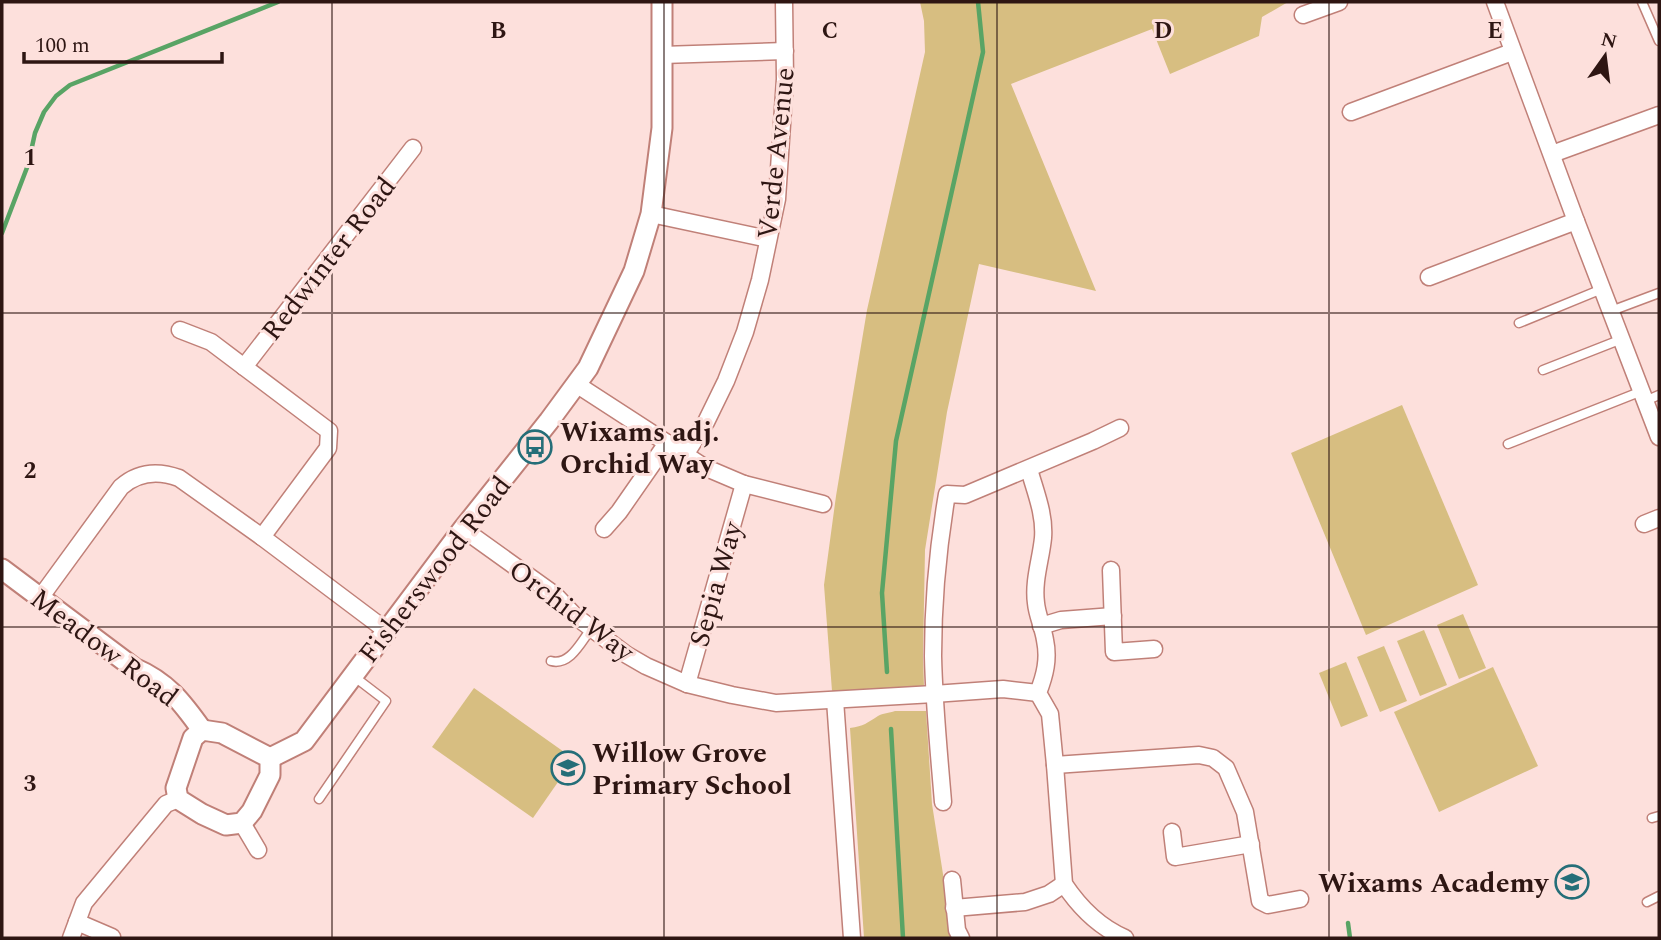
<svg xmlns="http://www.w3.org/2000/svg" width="1661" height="940" viewBox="0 0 1661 940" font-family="Spectral,serif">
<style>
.green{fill:#d7be81}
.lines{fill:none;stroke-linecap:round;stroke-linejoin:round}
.stream{stroke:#59a465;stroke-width:4.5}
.service-casing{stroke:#c08078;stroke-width:11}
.minor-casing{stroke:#c08078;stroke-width:19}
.tertiary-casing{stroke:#c08078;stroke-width:23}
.service{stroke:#fff;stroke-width:8}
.minor{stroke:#fff;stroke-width:16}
.tertiary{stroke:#fff;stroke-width:19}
.grid{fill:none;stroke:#2e1613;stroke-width:2;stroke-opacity:0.55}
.labels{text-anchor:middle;stroke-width:6;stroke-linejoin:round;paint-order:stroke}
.street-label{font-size:28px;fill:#2e1613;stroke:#fde0dc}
.poi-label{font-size:28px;font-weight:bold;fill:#2e1613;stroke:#fde0dc;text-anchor:start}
.grid-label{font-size:23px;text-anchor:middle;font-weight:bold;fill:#2e1613;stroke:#fde0dc;stroke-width:6;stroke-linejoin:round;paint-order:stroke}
</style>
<rect width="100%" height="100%" fill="#fde0dc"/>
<g class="green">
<polygon points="920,2 1288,2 1262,17 1259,36 1170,74 1152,29 1011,84 1096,291 979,264 947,412 925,550 923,656 924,687 832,691 824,585 836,496 867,310 925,52 924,21"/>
<polygon points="1402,405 1478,585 1366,635 1291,453"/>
<polygon points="1463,614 1486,668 1459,679 1437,625"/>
<polygon points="1424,630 1447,685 1420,696 1397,641"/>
<polygon points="1384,646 1407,701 1380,712 1357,657"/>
<polygon points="1346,662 1368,716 1341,727 1319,673"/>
<polygon points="1493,667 1538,766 1439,812 1394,712"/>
<polygon points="474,688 574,759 533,818 432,747"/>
<path d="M895,711h31l6,93 21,134h-89l-14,-210c14,-2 17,-5 28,-12 5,-3 11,-3 17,-5z"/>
</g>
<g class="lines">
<g class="stream">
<polyline points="2,233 28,165 35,133 44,112 56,96 70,85 278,2"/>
<polyline points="887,672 882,593 896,441 983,52 978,2"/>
<polyline points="891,729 903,938"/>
<polyline points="1348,923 1350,938"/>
</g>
<defs>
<g id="service">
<polyline points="1642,2 1659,41"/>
<polyline points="1611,311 1659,293"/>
<polyline points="1519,323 1602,289"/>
<polyline points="1543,370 1622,339"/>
<polyline points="1645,401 1659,395"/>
<polyline points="1508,444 1642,391"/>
<path d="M551,661c19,5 30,-19 40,-32"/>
<polyline points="319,799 386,701 352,675"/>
<polyline points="1652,818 1659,816"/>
<polyline points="1647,902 1659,896"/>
</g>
<g id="minor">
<polyline points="1495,2 1576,221 1659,437"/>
<polyline points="1303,15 1339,2"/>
<polyline points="662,55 785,51"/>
<polyline points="1351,112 1512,52"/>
<polyline points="1552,154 1659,115"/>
<polyline points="651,214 768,239"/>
<polyline points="1429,277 1576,221"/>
<polyline points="180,330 211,342 329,431 328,448 262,537"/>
<polyline points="244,367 413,148"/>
<polyline points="576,384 704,467 744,484 823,504"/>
<polyline points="685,455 706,422 726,381 745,332 760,280 777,199 785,79 784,2"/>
<path d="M1029,469c6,22 16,45 14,69 -2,21 -10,43 -7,65 1,12 7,24 9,37 4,19 0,35 -7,53l12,21 5,51 9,119c16,24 35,43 61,54"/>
<polyline points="1644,524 1659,518"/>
<polyline points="463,529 555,595 575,616 627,655 646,666 687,684 732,695 776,703 934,694 1003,689 1038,693"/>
<polyline points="604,529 619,512 667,443"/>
<polyline points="1111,570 1114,652 1154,649"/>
<path d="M40,598l81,-111c17,-15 36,-17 58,-9l83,59 125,94"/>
<polyline points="1041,626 1061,620 1113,616"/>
<polyline points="687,684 744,484"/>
<polyline points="835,700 852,938"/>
<polyline points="1055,765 1199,755 1213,758 1226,768 1245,812 1260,901 1268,905 1300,899"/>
<path d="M943,802c-4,-49 -9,-97 -10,-146 0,-54 5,-109 14,-162l18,1 128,-54 27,-13"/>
<polyline points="242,823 258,850"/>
<polyline points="1172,832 1175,857 1251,844"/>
<polyline points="952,880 957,930 961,938"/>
<polyline points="954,908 1025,902 1049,894 1064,884"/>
<polyline points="77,922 112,937"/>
<polyline points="71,938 84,903 166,804 178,799"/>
</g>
<g id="tertiary">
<path d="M2,569l132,99c33,14 48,34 68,62"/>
<polygon points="202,730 222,733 270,758 270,775 252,811 242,823 226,825 202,814 178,799 176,788 193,738"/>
<polyline points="270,758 304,741 463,529 549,421 588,368 634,271 651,214 662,128 662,2"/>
</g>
</defs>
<use href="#service" class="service-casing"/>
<use href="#minor" class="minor-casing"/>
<use href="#tertiary" class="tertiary-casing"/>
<use href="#service" class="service"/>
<use href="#minor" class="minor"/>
<use href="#tertiary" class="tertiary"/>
</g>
<path class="grid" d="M332,2v936M664,2v936M997,2v936M1329,2v936M2,313h1657M2,627h1657"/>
<defs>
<symbol id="bus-ring" viewBox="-11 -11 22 22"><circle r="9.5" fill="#fde0dc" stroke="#256e78" stroke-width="1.5"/><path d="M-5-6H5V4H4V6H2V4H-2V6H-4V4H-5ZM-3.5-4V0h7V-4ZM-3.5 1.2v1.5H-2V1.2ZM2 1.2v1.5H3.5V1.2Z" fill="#256e78"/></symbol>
<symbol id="school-ring" viewBox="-11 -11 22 22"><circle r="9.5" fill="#fde0dc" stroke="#256e78" stroke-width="1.5"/><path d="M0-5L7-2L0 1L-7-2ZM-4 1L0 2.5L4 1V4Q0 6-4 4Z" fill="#256e78"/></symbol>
</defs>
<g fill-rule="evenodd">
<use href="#bus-ring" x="516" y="428" width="38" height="38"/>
<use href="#school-ring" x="549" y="749" width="38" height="38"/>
<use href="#school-ring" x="1553" y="863" width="38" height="38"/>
</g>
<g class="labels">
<g class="street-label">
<text transform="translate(775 153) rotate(-84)" y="10">Verde Avenue</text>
<text transform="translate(328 258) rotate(-52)" y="10">Redwinter Road</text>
<text transform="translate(434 569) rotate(-52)" y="10">Fisherswood Road</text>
<text transform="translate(715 584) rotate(-74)" y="10">Sepia Way</text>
<text transform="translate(572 610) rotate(37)" y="10">Orchid Way</text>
<text transform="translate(105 647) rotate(37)" y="10">Meadow Road</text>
</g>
<g class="poi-label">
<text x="560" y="441">Wixams adj.<tspan x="560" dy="32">Orchid Way</tspan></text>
<text x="592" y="762">Willow Grove<tspan x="592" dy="32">Primary School</tspan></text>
<text x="1548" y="892" text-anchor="end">Wixams Academy</text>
</g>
</g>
<g class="grid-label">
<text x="498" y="38">B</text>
<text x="830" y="38">C</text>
<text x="1163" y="38">D</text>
<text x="1495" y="38">E</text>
<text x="30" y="165">1</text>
<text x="30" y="478">2</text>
<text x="30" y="791">3</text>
</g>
<rect width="1661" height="940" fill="none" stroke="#2e1613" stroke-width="7"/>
<g transform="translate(1605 56) rotate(14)" stroke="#fde0dc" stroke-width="5" paint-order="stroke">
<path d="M0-5L12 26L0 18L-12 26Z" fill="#2e1613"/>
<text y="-10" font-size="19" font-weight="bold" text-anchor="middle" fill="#2e1613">N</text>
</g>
<path d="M24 52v10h198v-10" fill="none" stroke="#2e1613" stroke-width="3.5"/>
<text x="35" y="52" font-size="21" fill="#2e1613" stroke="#fde0dc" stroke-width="5" paint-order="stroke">100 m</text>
</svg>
